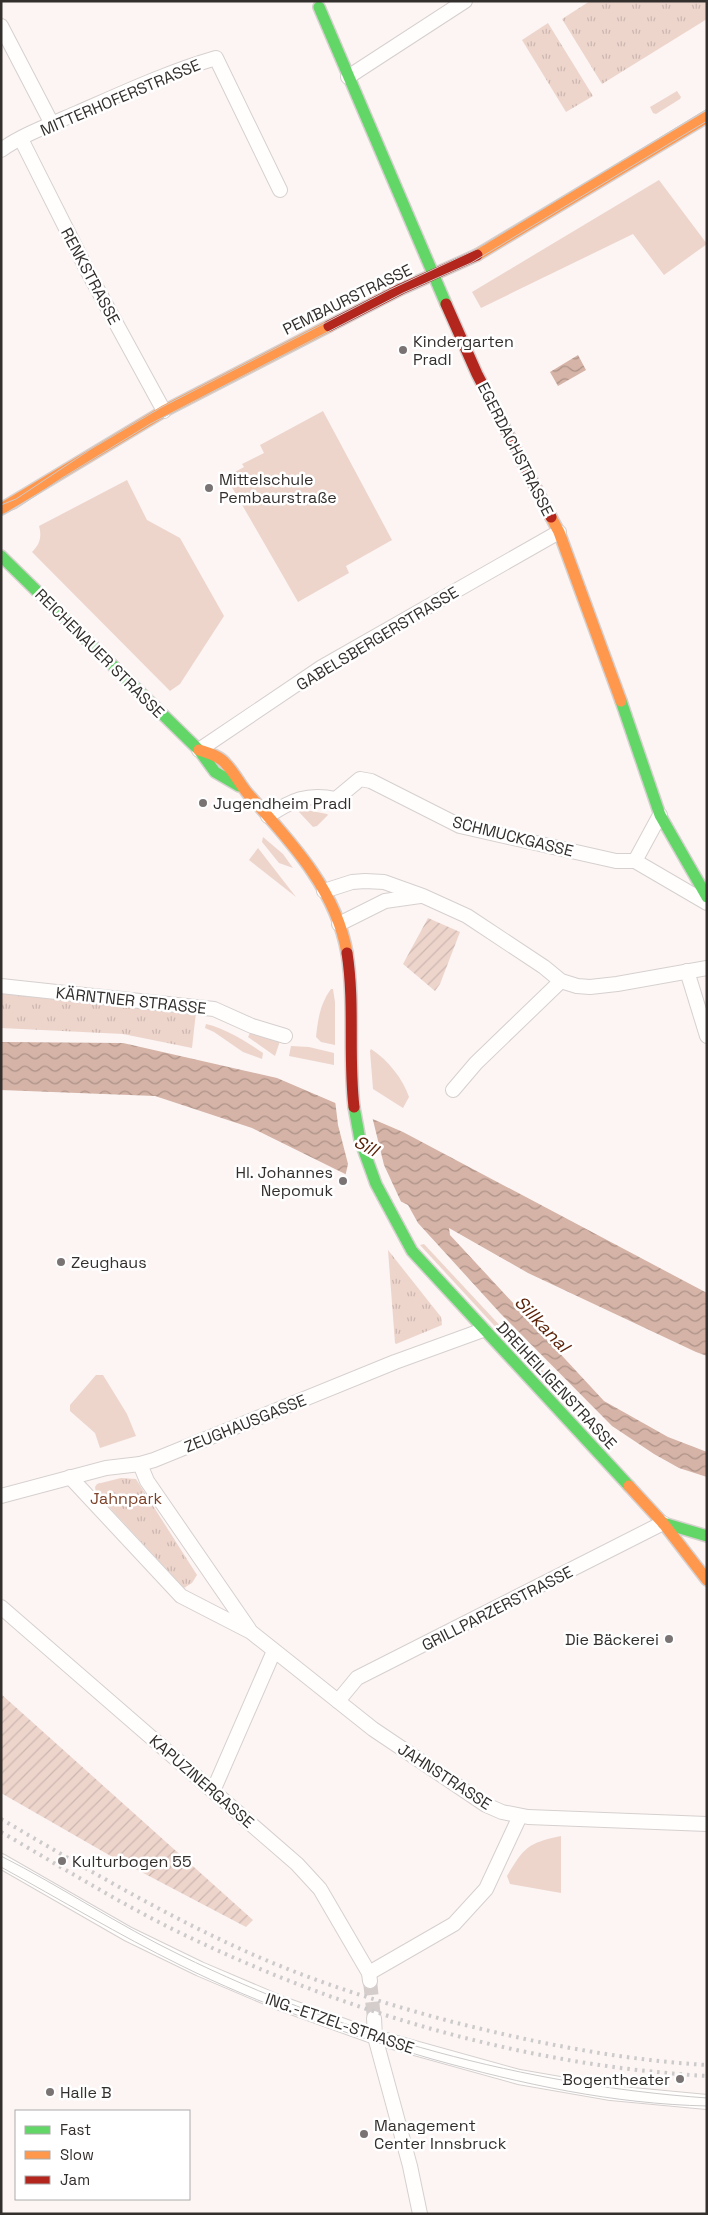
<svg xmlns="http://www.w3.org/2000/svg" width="708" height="2215" viewBox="0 0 708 2215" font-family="'Space Grotesk',sans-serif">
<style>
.grass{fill:#edd5cc}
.park{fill:url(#park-tufts)}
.garden{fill:url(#garden-furrows)}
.water{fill:url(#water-waves)}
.pier{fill:#fcf5f4}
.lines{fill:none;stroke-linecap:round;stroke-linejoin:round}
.street-tunnel{stroke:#d4cdcc;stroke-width:14;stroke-dasharray:14 7;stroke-linecap:butt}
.street-casing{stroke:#d6d0cf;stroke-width:16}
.fast-casing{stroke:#d6d0cf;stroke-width:14}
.slow-casing{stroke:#d6d0cf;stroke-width:14}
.jam-casing{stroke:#d6d0cf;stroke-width:14}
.street{stroke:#fffefd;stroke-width:14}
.fast{stroke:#63d668;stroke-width:11}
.slow{stroke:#ff974d;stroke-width:11}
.jam{stroke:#b3261e;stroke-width:11}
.tram{stroke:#cccaca;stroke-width:1}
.rail{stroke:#cccaca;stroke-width:4;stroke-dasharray:2.5 5;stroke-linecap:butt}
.poi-dot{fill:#797473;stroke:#fff;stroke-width:2}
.labels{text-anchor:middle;stroke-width:5;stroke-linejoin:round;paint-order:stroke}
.street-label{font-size:16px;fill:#332f2d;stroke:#fff}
.poi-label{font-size:16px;fill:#332f2d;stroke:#fff;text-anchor:start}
.park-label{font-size:16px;fill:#7c4128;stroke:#fff}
.water-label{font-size:18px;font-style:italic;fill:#5c2309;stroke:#fff}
</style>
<defs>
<pattern id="park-tufts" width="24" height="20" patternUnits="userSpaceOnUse" patternTransform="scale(1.25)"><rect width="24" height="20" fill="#edd5cc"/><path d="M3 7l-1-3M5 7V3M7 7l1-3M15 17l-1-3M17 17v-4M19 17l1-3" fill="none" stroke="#ccb7b0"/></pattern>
<pattern id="garden-furrows" width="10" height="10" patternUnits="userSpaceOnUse" patternTransform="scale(1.25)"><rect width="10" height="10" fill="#edd5cc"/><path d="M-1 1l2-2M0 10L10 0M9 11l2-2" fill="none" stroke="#ccb7b0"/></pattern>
<pattern id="water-waves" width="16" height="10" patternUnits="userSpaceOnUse" patternTransform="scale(1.25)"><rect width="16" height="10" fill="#d5b3a6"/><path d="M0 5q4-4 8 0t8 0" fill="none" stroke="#ad9288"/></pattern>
</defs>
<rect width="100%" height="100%" fill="#fcf5f4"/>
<g class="grass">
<polygon points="677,91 681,97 680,99 656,114 653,113 650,107"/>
<polygon points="659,180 707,244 664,275 633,234 481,308 472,292"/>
<polygon points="323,411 392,540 346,566 349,573 298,602 226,477 244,467 242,464 264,453 260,445"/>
<path d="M127,480l20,40 33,18 44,78 -44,68 -10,7 -138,-139c8,-8 10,-15 7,-26z"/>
<polygon points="301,809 327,814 328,815 317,826 313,827 299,812"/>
<polygon points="263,837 283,854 293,868 279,863 262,842"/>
<polygon points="258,848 296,897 249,860"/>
<path d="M331,989h2l2,13v43l-14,-3 -5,-5c2,-18 4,-33 15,-48z"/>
<path d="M206,1024c21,5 39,17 57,29l-1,6 -19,-7 -29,-20 -9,-4z"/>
<polygon points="250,1033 280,1041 275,1056 248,1037"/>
<polygon points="291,1046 309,1047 334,1053 334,1065 289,1056"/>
<path d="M371,1049c17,11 32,30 38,48l-6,11 -30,-19 -3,-38z"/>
<polygon points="424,1244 505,1331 502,1334 420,1245"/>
<polygon points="512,1339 611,1441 609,1442 606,1440 588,1426 509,1342"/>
<polygon points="96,1375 103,1375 127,1414 136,1436 100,1448 95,1433 70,1411 70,1405"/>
<path d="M561,1836v57l-51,-9 -3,-8c17,-28 20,-33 54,-40z"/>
</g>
<g class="park">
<polygon points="590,1 707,1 707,19 602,84 562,19"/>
<polygon points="548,23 593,96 566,112 522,40"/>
<polygon points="1,992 196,1012 192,1048 123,1034 1,1028"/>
<polygon points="388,1250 441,1317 442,1325 396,1344 395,1343"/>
<polygon points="121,1478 136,1479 197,1575 192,1583 184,1588 96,1493 95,1487 97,1484"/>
</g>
<g class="garden">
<polygon points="428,918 460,932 440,984 435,991 403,964"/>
<polygon points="1,1694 253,1920 246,1927 109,1855 1,1793"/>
</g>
<g class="water">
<polygon points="578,355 586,370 558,386 550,372"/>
<polygon points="1,1042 123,1043 277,1078 403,1132 707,1293 707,1356 696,1352 528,1273 449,1228 450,1235 604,1401 668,1437 707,1452 707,1477 679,1468 654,1454 612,1426 500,1313 418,1223 408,1205 252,1128 155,1096 1,1090"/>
</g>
<polygon class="pier" points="335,1100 372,1116 384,1165 403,1206 345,1177 348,1164 338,1125"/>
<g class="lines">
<polyline class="street-tunnel" points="370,1981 374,2018"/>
<defs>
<g id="street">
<polyline points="1,26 52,124"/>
<polyline points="348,77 465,1"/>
<polyline points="21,139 88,272 164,411"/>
<path d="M1,150c23,-16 51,-26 76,-37 46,-20 91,-41 139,-55l64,132"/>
<polyline points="199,750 322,667 559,532"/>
<path d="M268,816c24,-16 39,-23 68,-17l24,-20 11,2 89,45 156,35h19l72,42"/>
<polyline points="635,861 660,815"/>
<polyline points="324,891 352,882 365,881 384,882 423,896 467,916 544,967 561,981 577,986 590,987 617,984 707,968"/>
<polyline points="339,924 385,901 420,896"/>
<polyline points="687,971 707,1036"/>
<polyline points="1,986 214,1009 252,1026 285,1036"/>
<polyline points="453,1090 476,1063 561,981"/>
<polyline points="140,1464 147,1481 249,1629"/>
<polyline points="70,1477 181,1596 251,1632 373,1729 486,1805 502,1812 528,1817 707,1824"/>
<polyline points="1,1496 106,1468 140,1464 154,1460 395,1362 483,1330"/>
<polyline points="1,1607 297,1864 320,1889 369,1973 370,1981"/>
<polyline points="338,1701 357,1678 663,1523"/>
<polyline points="213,1791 274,1651"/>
<polyline points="1,1861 128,1934 200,1969 280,2003 375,2037 519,2077 611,2093 707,2102"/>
<polyline points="369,1973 454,1924 486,1889 520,1816"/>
<polyline points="374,2018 375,2037 410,2166 420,2214"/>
</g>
<g id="fast">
<polyline points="319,7 446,304"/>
<polyline points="1,556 199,750 215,772 239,786"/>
<polyline points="621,701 660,815 707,897"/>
<polyline points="354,1107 360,1140 376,1184 412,1251 629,1486"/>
<polyline points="663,1523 707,1536"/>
</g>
<g id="slow">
<polyline points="477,255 707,117"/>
<polyline points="1,509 164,411 329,326"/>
<polyline points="551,517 559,532 621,701"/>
<path d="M199,750c9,3 21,6 27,14 9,9 14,21 23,31 41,46 87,94 98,158"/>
<polyline points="629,1486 663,1523 707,1580"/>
</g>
<g id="jam">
<polyline points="446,304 477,374 551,517"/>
<polyline points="329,326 401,289 477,255"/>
<path d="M347,953c8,51 1,103 7,154"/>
</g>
</defs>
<use href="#street" class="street-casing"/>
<use href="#fast" class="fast-casing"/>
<use href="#slow" class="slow-casing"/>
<use href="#jam" class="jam-casing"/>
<use href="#street" class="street"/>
<use href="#fast" class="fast"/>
<use href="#slow" class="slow"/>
<use href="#jam" class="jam"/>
<g class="tram">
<polyline points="1,505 16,499 91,449 162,407 389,290 477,249 707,109"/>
<polyline points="1,515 17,508 62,478 150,424 403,293 471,263 707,121"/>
<path d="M1,1856c61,31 117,69 179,99 165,81 344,130 527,143"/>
<path d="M1,1867c60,33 118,68 179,98 80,40 166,69 252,94 90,25 181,45 275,47"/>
</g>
<g class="rail">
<path d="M1,1819c77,45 153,90 233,127 71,33 144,56 219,76 83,21 168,38 254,43"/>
<path d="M1,1832c64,37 126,76 192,107 160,76 337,127 514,137"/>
</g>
</g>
<g class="poi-dot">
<circle cx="403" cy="350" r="5"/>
<circle cx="209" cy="488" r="5"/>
<circle cx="203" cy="803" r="5"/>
<circle cx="343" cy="1181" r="5"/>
<circle cx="61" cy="1262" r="5"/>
<circle cx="669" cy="1639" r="5"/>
<circle cx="62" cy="1861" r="5"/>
<circle cx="680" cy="2079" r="5"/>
<circle cx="50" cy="2092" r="5"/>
<circle cx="364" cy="2134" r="5"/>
</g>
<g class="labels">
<g class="street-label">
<text transform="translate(120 97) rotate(-23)" y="6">MITTERHOFERSTRASSE</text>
<text transform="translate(91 276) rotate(62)" y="6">RENKSTRASSE</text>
<text transform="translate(347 299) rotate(-26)" y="6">PEMBAURSTRASSE</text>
<text transform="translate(516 449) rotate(63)" y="6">EGERDACHSTRASSE</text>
<text transform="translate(377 638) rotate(-31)" y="6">GABELSBERGERSTRASSE</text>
<text transform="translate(100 653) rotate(45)" y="6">REICHENAUER STRASSE</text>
<text transform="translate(513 836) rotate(14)" y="6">SCHMUCKGASSE</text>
<text transform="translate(131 1000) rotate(6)" y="6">KÄRNTNER STRASSE</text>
<text transform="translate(557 1385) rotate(47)" y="6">DREIHEILIGENSTRASSE</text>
<text transform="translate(245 1423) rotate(-22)" y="6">ZEUGHAUSGASSE</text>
<text transform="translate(497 1608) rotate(-27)" y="6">GRILLPARZERSTRASSE</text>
<text transform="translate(445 1776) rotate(33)" y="6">JAHNSTRASSE</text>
<text transform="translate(202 1781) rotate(41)" y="6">KAPUZINERGASSE</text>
<text transform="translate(340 2023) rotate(19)" y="6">ING.-ETZEL-STRASSE</text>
</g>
<g class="poi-label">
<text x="413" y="347">Kindergarten<tspan x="413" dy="18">Pradl</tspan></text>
<text x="219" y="485">Mittelschule<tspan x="219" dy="18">Pembaurstraße</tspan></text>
<text x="213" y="809">Jugendheim Pradl</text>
<text x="333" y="1178" text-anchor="end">Hl. Johannes<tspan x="333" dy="18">Nepomuk</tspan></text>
<text x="71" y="1268">Zeughaus</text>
<text x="659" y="1645" text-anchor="end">Die Bäckerei</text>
<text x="72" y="1867">Kulturbogen 55</text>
<text x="670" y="2085" text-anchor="end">Bogentheater</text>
<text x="60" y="2098">Halle B</text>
<text x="374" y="2131">Management<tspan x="374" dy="18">Center Innsbruck</tspan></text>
</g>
<g class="park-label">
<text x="126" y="1504">Jahnpark</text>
</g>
<g class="water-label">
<text transform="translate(366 1146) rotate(28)" y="6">Sill</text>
<text transform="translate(542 1324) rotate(46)" y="6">Sillkanal</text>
</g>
</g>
<rect width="708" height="2215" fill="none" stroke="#332f2d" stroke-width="5"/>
<rect x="15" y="2110" width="175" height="90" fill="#ffffff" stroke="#adacab"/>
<rect x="25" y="2126" width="25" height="8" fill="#63d668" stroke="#adacab"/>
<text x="60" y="2135" font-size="15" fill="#332f2d">Fast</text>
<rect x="25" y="2151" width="25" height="8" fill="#ff974d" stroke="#adacab"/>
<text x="60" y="2160" font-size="15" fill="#332f2d">Slow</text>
<rect x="25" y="2176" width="25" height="8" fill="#b3261e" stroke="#adacab"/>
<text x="60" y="2185" font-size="15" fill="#332f2d">Jam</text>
</svg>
